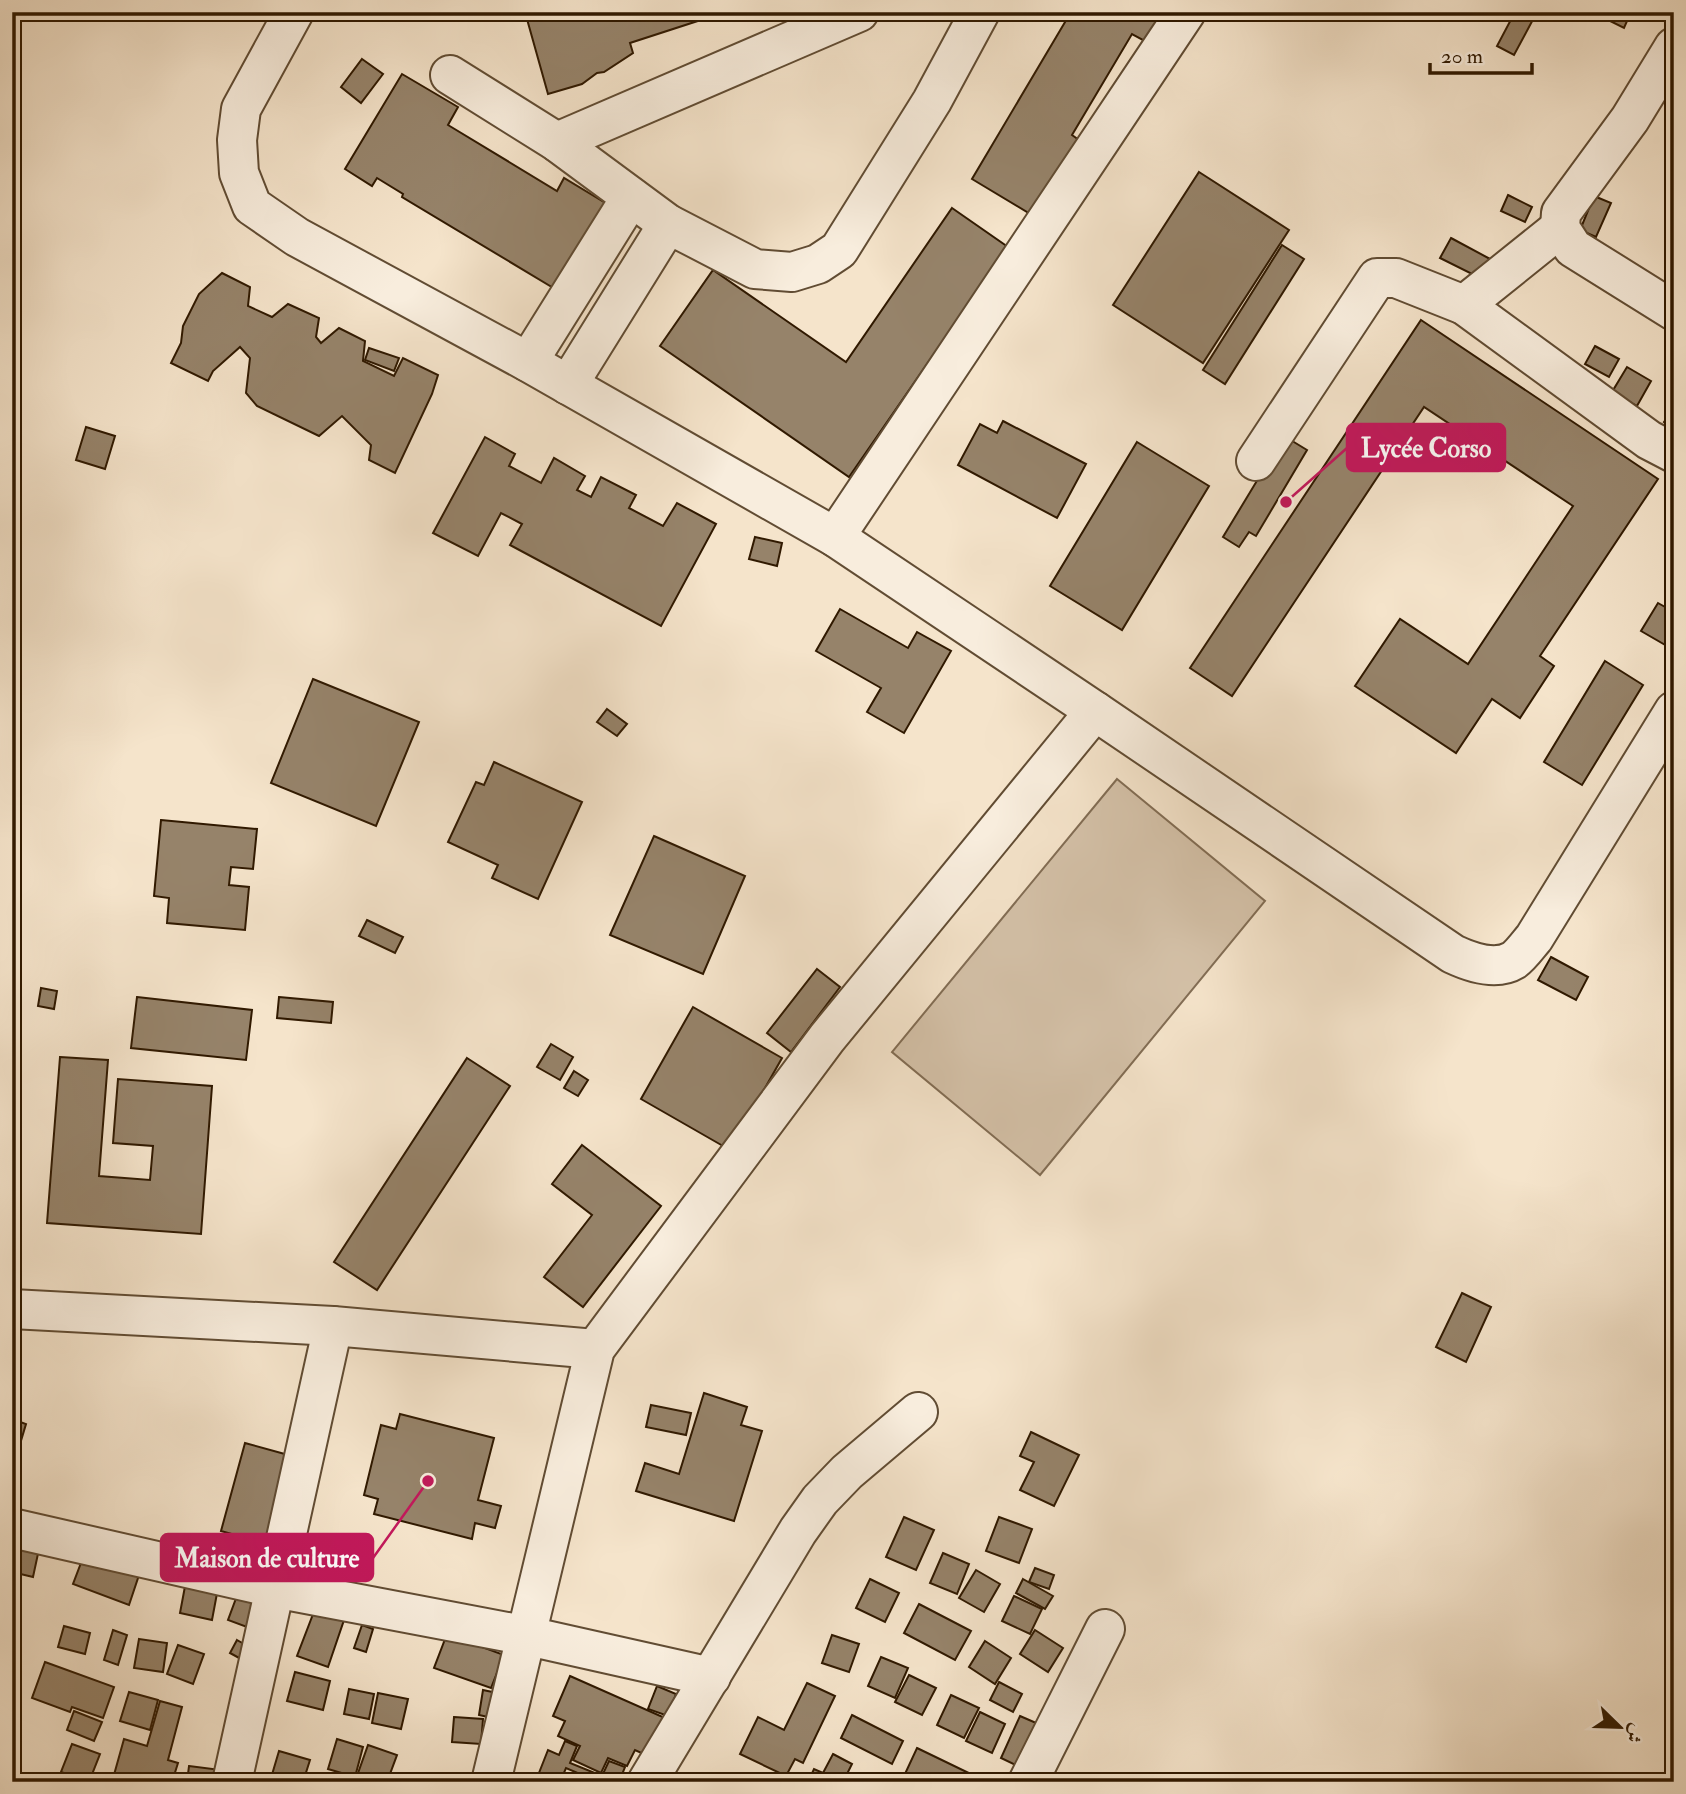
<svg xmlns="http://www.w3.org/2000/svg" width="1686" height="1794" viewBox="0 0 1686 1794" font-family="'IM FELL Double Pica',Amiri,serif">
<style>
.green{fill:#d4c1a8;stroke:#826d54;stroke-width:2}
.building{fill:#96836a;stroke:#301900;stroke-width:2}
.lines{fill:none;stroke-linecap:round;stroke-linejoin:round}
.minor-casing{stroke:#614c33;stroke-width:42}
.minor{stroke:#f8eddd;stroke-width:38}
.leader{fill:none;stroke:#c2185b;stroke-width:2.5}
.callout-dot{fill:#c2185b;stroke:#f8eddd;stroke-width:2.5}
.callout{fill:#c2185b;stroke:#c2185b;stroke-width:2.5}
.callout-label{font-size:26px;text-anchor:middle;font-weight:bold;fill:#fff}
</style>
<rect width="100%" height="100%" fill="#f5e4cb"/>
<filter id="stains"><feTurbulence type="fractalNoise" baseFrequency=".00286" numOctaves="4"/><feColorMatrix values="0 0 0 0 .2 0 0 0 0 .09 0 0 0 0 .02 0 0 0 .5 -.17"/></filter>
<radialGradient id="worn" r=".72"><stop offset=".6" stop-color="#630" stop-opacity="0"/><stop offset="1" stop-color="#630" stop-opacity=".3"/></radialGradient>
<polygon class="green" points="1117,779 1265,901 1040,1175 892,1052"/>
<g class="building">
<polygon points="525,12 718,12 710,17 630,43 633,53 604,72 597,73 582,84 548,94"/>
<polygon points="739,12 767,12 741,20"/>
<polygon points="1071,12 1171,12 1152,45 1132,34 1072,135 1079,140 1037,218 972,179"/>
<polygon points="1515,12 1537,12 1514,55 1497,46"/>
<polygon points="1592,12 1631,12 1624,28"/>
<polygon points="362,59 383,74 361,103 341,87"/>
<polygon points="402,74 458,107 448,125 557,191 564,178 617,210 565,295 402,197 403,194 377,178 372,186 345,169"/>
<polygon points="1199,172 1289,230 1203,363 1113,305"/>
<polygon points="1508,195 1532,207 1525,222 1501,211"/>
<polygon points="1594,196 1611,203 1596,237 1580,230"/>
<polygon points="952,208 1008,247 849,477 660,346 713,270 846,362"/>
<polygon points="1451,238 1492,260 1482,279 1440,258"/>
<polygon points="1282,245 1304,259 1225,384 1203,370"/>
<polygon points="222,273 250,287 248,306 272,317 288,304 319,318 316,337 321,343 339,328 365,341 363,361 394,376 403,358 438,375 432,394 395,473 369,460 371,445 342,416 319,436 257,406 246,393 250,358 240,347 213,371 208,381 171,363 181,343 183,326 199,294"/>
<polygon points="1421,320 1658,479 1540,656 1554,666 1520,718 1492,699 1456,753 1355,686 1400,619 1468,664 1573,506 1424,407 1232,696 1190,668"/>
<polygon points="1595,346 1619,359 1609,377 1585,364"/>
<polygon points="369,348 399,358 394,371 365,360"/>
<polygon points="1627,367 1651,381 1637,406 1612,392"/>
<polygon points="1674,408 1674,430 1664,422"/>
<polygon points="1003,421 1086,464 1057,518 958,465 980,424 997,433"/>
<polygon points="86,427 115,436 105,469 76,460"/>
<polygon points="1284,436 1307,450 1256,536 1249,532 1239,547 1223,537"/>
<polygon points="485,437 515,454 509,466 541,483 554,458 585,476 577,490 591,497 601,477 636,495 629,508 663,526 677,503 716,524 661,626 510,545 522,524 501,513 478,556 433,533"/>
<polygon points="1137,442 1209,486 1122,630 1050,586"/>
<polygon points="755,537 782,543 777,566 749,559"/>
<polygon points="1658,603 1674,612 1674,650 1641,631"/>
<polygon points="840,609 908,648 917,632 951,651 904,733 867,712 881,688 816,651"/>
<polygon points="1605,661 1643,685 1582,785 1544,762"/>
<polygon points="313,679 419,722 376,826 271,783"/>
<polygon points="607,709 627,724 617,736 597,722"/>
<polygon points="494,762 582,802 538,899 492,878 498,865 448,842 476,782 484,785"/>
<polygon points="161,820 257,829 253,869 231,867 229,885 249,887 245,930 167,923 169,898 154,896"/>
<polygon points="654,836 745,876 703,974 610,935"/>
<polygon points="367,920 403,937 395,953 359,936"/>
<polygon points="1551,957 1588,977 1576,1000 1538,980"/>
<polygon points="817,969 840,987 791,1052 767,1033"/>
<polygon points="41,988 57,991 54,1009 38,1006"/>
<polygon points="137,997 252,1010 246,1060 131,1048"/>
<polygon points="279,997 333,1002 331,1023 277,1018"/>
<polygon points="693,1007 782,1058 730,1150 641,1099"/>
<polygon points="551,1044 573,1057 560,1080 537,1067"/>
<polygon points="60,1057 108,1060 99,1176 150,1180 153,1146 113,1143 118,1079 212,1086 201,1234 47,1223"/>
<polygon points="467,1058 510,1086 377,1290 334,1262"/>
<polygon points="574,1071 588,1080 578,1096 564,1088"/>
<polygon points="582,1145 661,1206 583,1307 544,1277 592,1215 552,1184"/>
<polygon points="1462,1293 1491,1307 1466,1362 1436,1347"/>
<polygon points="704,1393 747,1407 741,1425 762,1431 734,1521 636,1491 645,1463 679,1474"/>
<polygon points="651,1405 691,1413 686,1435 646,1427"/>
<polygon points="400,1414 494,1438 478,1500 501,1506 495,1528 475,1523 472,1539 374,1514 378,1499 364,1495 381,1425 396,1429"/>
<polygon points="12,1419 26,1424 14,1464 12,1463"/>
<polygon points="1031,1432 1079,1455 1054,1506 1020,1490 1034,1462 1020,1456"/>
<polygon points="245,1443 292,1456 268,1544 221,1531"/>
<polygon points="904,1517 934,1530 916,1570 886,1557"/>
<polygon points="999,1517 1032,1529 1019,1563 986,1551"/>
<polygon points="14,1544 39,1549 33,1577 12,1572"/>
<polygon points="943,1553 969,1564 957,1594 930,1583"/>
<polygon points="84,1555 139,1575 129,1605 73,1584"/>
<polygon points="1035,1568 1054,1575 1049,1589 1029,1582"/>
<polygon points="976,1570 1000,1584 984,1612 959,1598"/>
<polygon points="870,1579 899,1593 885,1622 856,1608"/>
<polygon points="1023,1579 1053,1596 1045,1609 1016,1593"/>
<polygon points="186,1581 218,1588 212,1620 180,1613"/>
<polygon points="238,1593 265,1603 255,1630 228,1620"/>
<polygon points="1014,1596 1042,1609 1030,1634 1002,1621"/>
<polygon points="919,1604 971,1631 955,1660 904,1633"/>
<polygon points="315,1609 344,1620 328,1667 297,1656"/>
<polygon points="362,1625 373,1629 366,1652 354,1648"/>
<polygon points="64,1626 90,1633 85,1654 58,1647"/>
<polygon points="113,1630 127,1635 118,1665 104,1660"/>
<polygon points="1035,1630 1063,1648 1048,1672 1020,1654"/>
<polygon points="447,1634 504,1655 491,1688 434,1668"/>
<polygon points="832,1635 859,1644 849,1672 822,1663"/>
<polygon points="139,1639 167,1643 163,1672 134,1668"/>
<polygon points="237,1640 258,1652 252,1665 230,1653"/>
<polygon points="985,1641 1011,1658 995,1684 969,1667"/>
<polygon points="178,1645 204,1654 193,1684 167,1674"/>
<polygon points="881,1657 908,1668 895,1698 868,1686"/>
<polygon points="45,1662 114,1687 103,1718 72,1707 70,1712 32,1698"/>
<polygon points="295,1672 330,1681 323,1710 287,1701"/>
<polygon points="909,1675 936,1688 922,1715 895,1702"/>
<polygon points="570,1676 665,1718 648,1756 635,1750 627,1766 608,1758 601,1773 573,1760 580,1746 558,1736 565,1721 553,1716"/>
<polygon points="999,1682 1022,1694 1013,1712 990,1700"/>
<polygon points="807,1683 835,1696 803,1763 795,1759 786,1776 740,1754 758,1717 784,1730"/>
<polygon points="657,1686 676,1694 668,1716 648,1709"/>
<polygon points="349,1689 374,1694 369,1719 344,1714"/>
<polygon points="483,1690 502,1694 497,1719 479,1715"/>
<polygon points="129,1692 158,1700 150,1730 120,1721"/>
<polygon points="378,1693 408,1699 401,1729 372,1723"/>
<polygon points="951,1695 979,1708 964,1738 937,1725"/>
<polygon points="160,1701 182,1707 168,1760 178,1763 172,1782 112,1782 124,1739 147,1746"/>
<polygon points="74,1711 102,1722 94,1741 67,1730"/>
<polygon points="980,1712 1005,1724 992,1753 966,1741"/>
<polygon points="852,1715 903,1741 892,1764 841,1738"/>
<polygon points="1020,1716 1050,1729 1030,1772 1001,1758"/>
<polygon points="454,1717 483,1719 481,1744 452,1742"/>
<polygon points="337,1739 363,1747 355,1777 328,1769"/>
<polygon points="565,1741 577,1746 570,1763 602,1776 609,1761 625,1767 619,1782 599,1782 566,1768 560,1782 545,1782 537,1778 548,1750 559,1755"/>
<polygon points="72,1744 100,1754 89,1782 61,1772"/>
<polygon points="368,1745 397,1755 387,1782 373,1782 357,1776"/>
<polygon points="917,1748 975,1776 972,1782 917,1782 904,1776"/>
<polygon points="279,1751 310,1760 303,1782 287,1782 271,1778"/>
<polygon points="833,1754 852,1764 845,1778 854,1782 808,1782 814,1769 823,1773"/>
<polygon points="189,1766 221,1770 220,1782 187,1782"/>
</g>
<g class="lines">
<defs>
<g id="minor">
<polyline points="294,12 241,109 237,140 239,173 252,206 297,237 528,362 835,537 1095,711"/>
<polyline points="1674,47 1630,119 1561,213 1560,228 1573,248 1674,311"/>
<polyline points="450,75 557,142 668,224 755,269 792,272 818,264 839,250 932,101 980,12"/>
<polyline points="557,142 859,12"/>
<polyline points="1464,305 1560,228"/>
<polyline points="528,362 631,197"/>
<polyline points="568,385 668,224"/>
<polyline points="1256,461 1377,278 1396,278 1464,305 1649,440 1674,453"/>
<polyline points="835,537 1186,12"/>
<polyline points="12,1309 333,1326 595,1349"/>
<polyline points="12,1528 275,1588 528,1636 711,1677"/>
<polyline points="232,1782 333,1326"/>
<path d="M491,1782l104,-433 232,-311 268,-327 358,243c17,8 43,17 61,6 7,-5 14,-15 20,-22l140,-227"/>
<polyline points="647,1782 798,1531 820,1500 847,1472 918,1412"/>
<polyline points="1028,1782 1105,1629"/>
</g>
</defs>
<use href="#minor" class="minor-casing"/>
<use href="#minor" class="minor"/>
</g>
<path class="leader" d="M1286 502L1347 448M428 1481L373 1558"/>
<g class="callout-dot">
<circle cx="1286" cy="502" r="7"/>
<circle cx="428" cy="1481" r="7"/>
</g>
<g class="callout">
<rect x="1347" y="424" width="158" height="47" rx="7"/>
<rect x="161" y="1534" width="212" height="47" rx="7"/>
</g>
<g class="callout-label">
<text x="1426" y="457">Lycée Corso</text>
<text x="267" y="1567">Maison de culture</text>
</g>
<rect width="1686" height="1794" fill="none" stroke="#f5e4cb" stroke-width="42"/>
<rect x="14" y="14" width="1658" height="1766" fill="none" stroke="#301900" stroke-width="3.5"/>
<rect x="21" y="21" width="1644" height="1752" fill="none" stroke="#301900" stroke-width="2"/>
<g transform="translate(1620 1727) rotate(113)" stroke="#f8eddd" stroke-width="5" paint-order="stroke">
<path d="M0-5L12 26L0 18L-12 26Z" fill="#301900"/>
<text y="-10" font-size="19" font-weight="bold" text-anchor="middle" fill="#301900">ش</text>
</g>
<path d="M1430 63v10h102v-10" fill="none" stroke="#301900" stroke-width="3.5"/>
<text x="1441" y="63" font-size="21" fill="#301900" stroke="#f8eddd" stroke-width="5" paint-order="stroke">20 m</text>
<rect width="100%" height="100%" filter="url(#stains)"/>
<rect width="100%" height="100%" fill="url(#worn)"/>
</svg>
